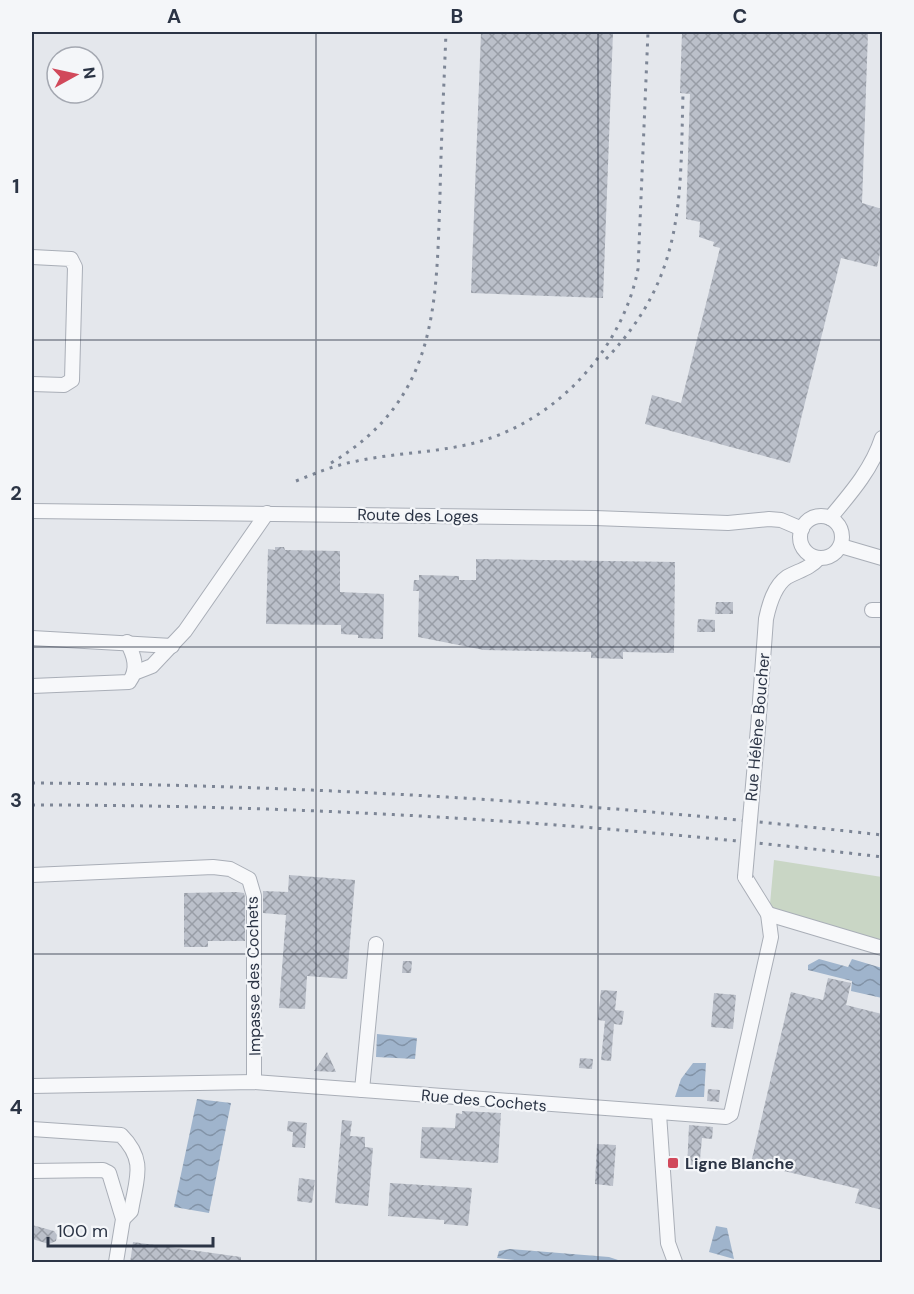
<svg xmlns="http://www.w3.org/2000/svg" width="914" height="1294" viewBox="0 0 914 1294" font-family="'DM Sans',sans-serif">
<style>
.green{fill:#c9d6c5}
.water{fill:url(#water-waves)}
.building{fill:url(#building-cross-hatch)}
.lines{fill:none;stroke-linecap:round;stroke-linejoin:round}
.minor-casing{stroke:#a9aeb7;stroke-width:16}
.minor{stroke:#f7f8fa;stroke-width:14}
.rail{stroke:#7d8696;stroke-width:3;stroke-dasharray:3 6;stroke-linecap:butt}
.minor-bridge-casing{stroke:#a9aeb7;stroke-width:16;stroke-linecap:butt}
.minor-bridge{stroke:#f7f8fa;stroke-width:14}
.grid{fill:none;stroke:#2b3445;stroke-width:1.5;stroke-opacity:0.55}
.poi-dot{fill:#d1495b;stroke:#f4f6f9;stroke-width:2}
.labels{text-anchor:middle;stroke-width:4.5;stroke-linejoin:round;paint-order:stroke}
.street-label{font-size:16px;fill:#2b3445;stroke:#f4f6f9}
.poi-label{font-size:16px;font-weight:bold;fill:#2b3445;stroke:#f4f6f9;text-anchor:start}
.neatline{fill:none;stroke:#2b3445;stroke-width:2}
.grid-label{font-size:20px;text-anchor:middle;font-weight:bold;fill:#2b3445}
</style>
<defs>
<pattern id="water-waves" width="16" height="10" patternUnits="userSpaceOnUse" patternTransform="scale(1.5)"><rect width="16" height="10" fill="#9fb4cc"/><path d="M0 5q4-4 8 0t8 0" fill="none" stroke="#8293a7"/></pattern>
<pattern id="building-cross-hatch" width="8" height="8" patternUnits="userSpaceOnUse" patternTransform="scale(1.5)"><rect width="8" height="8" fill="#bbc0ca"/><path d="M0 0l8 8M0 8l8-8" fill="none" stroke="#989da6"/></pattern>
</defs>
<rect width="100%" height="100%" fill="#e4e7ec"/>
<polygon class="green" points="774,860 882,877 882,949 769,915"/>
<g class="water">
<polygon points="819,959 848,967 852,959 882,968 882,998 851,991 852,981 808,970 808,965"/>
<polygon points="377,1034 417,1038 415,1059 376,1057"/>
<polygon points="693,1063 706,1063 704,1097 675,1097 681,1079"/>
<polygon points="197,1099 231,1103 209,1213 174,1207"/>
<polygon points="716,1226 727,1228 734,1259 709,1252"/>
<polygon points="510,1249 609,1257 624,1262 532,1262 497,1258 499,1251"/>
</g>
<g class="building">
<polygon points="481,32 613,32 603,298 471,293"/>
<polygon points="682,32 868,32 862,203 882,209 882,244 877,267 841,258 790,463 645,424 652,395 681,403 720,248 713,246 714,242 699,237 700,222 686,219 690,94 680,93"/>
<polygon points="275,547 284,547 285,550 340,551 340,592 384,594 383,639 358,638 358,635 341,634 341,625 266,624 268,549 275,550"/>
<polygon points="476,559 675,562 674,653 623,652 623,659 591,658 591,652 484,650 418,637 419,591 413,591 414,580 419,580 419,575 459,576 459,580 476,580"/>
<polygon points="716,602 733,602 733,614 715,614"/>
<polygon points="698,619 715,620 715,632 697,632"/>
<polygon points="289,875 355,880 347,979 307,976 305,1009 279,1008 286,915 263,913 263,891 288,892"/>
<polygon points="237,892 244,893 245,897 245,941 208,941 208,947 184,947 184,893"/>
<polygon points="403,961 412,961 411,973 402,973"/>
<polygon points="828,978 851,983 846,1005 882,1014 882,1210 855,1203 859,1189 751,1163 791,992 823,1000"/>
<polygon points="601,990 617,991 615,1010 624,1011 622,1025 614,1024 611,1061 601,1060 605,1021 598,1020"/>
<polygon points="714,993 736,995 733,1029 711,1027"/>
<polygon points="327,1052 336,1072 314,1071"/>
<polygon points="580,1058 593,1059 592,1069 579,1068"/>
<polygon points="708,1089 720,1090 719,1102 707,1101"/>
<polygon points="462,1111 501,1113 498,1163 420,1158 422,1127 455,1128 456,1113 462,1114"/>
<polygon points="342,1120 352,1121 350,1136 365,1137 365,1147 373,1148 368,1206 335,1203"/>
<polygon points="288,1121 307,1123 305,1148 292,1147 293,1132 287,1131"/>
<polygon points="689,1125 713,1127 712,1139 702,1138 699,1170 687,1169"/>
<polygon points="597,1144 616,1145 613,1186 595,1184"/>
<polygon points="299,1178 315,1180 312,1203 297,1201"/>
<polygon points="390,1183 472,1188 468,1226 444,1224 444,1220 388,1216"/>
<polygon points="32,1225 54,1231 57,1235 56,1241 49,1244 32,1239"/>
<polygon points="133,1242 241,1257 241,1263 130,1263"/>
</g>
<g class="lines">
<defs>
<g id="minor">
<polyline points="32,257 71,259 75,267 72,380 64,385 32,384"/>
<polyline points="32,511 595,518 728,523 769,519 781,520 802,529"/>
<circle cx="821" cy="537" r="21"/>
<path d="M830,518c21,-25 42,-49 52,-80"/>
<polyline points="841,546 882,558"/>
<polyline points="872,610 882,610"/>
<polyline points="32,638 172,646"/>
<polyline points="134,673 152,666 185,631 267,513"/>
<path d="M32,686l97,-4c10,-13 5,-27 -2,-40"/>
<path d="M758,728l8,-109c3,-14 8,-33 21,-42 13,-7 22,-8 32,-19"/>
<polyline points="32,875 213,867 230,869 249,879 254,896 254,1082"/>
<polyline points="768,914 882,948"/>
<polyline points="32,1086 254,1082 726,1117 731,1114 771,937 768,914 745,877"/>
<polyline points="362,1090 376,944"/>
<polyline points="659,1114 668,1243 675,1262"/>
<path d="M32,1129l89,6c26,26 15,44 10,76l-8,8"/>
<polyline points="32,1171 103,1170 109,1173 123,1219 116,1262"/>
</g>
</defs>
<use href="#minor" class="minor-casing"/>
<use href="#minor" class="minor"/>
<g class="rail">
<path d="M606,359c79,-83 74,-159 77,-265"/>
<path d="M331,463c107,-64 105,-157 109,-267 1,-55 4,-110 6,-164"/>
<path d="M296,481c20,-8 39,-16 61,-20 37,-8 75,-8 113,-17 82,-19 152,-92 168,-175l10,-237"/>
<path d="M32,783c285,2 567,20 850,52"/>
<path d="M32,805c284,0 568,18 850,52"/>
</g>
<defs>
<polyline id="minor-bridge" points="745,877 758,728"/>
</defs>
<use href="#minor-bridge" class="minor-bridge-casing"/>
<use href="#minor-bridge" class="minor-bridge"/>
</g>
<path class="grid" d="M316,32v1230M598,32v1230M32,340h850M32,647h850M32,954h850"/>
<rect class="poi-dot" x="667" y="1157" width="12" height="12" rx="3"/>
<g class="labels">
<g class="street-label">
<text transform="translate(418 515) rotate(1)" y="6">Route des Loges</text>
<text transform="translate(757 727) rotate(-85)" y="6">Rue Hélène Boucher</text>
<text transform="translate(253 976) rotate(-91)" y="6">Impasse des Cochets</text>
<text transform="translate(484 1100) rotate(5)" y="6">Rue des Cochets</text>
</g>
<g class="poi-label">
<text x="685" y="1169">Ligne Blanche</text>
</g>
</g>
<rect width="914" height="1294" fill="none" stroke="#f4f6f9" stroke-width="66"/>
<g transform="translate(75 75) rotate(82)"><circle r="28" fill="#f4f6f9" stroke="#a4a8b1" stroke-width="1.5"/>
<path d="M0-4.5L10 22L0 15L-10 22Z" fill="#d1495b"/>
<text y="-9" font-size="16" font-weight="bold" text-anchor="middle" fill="#2b3445">N</text>
</g>
<path d="M48 1237v9h165v-9" fill="none" stroke="#2b3445" stroke-width="3"/>
<text x="57" y="1237" font-size="18" fill="#2b3445" stroke="#f4f6f9" stroke-width="4.5" paint-order="stroke">100 m</text>
<rect x="33" y="33" width="848" height="1228" class="neatline"/>
<g class="grid-label">
<text x="174" y="23">A</text>
<text x="457" y="23">B</text>
<text x="740" y="23">C</text>
<text x="16" y="193">1</text>
<text x="16" y="500">2</text>
<text x="16" y="807">3</text>
<text x="16" y="1114">4</text>
</g>
</svg>
